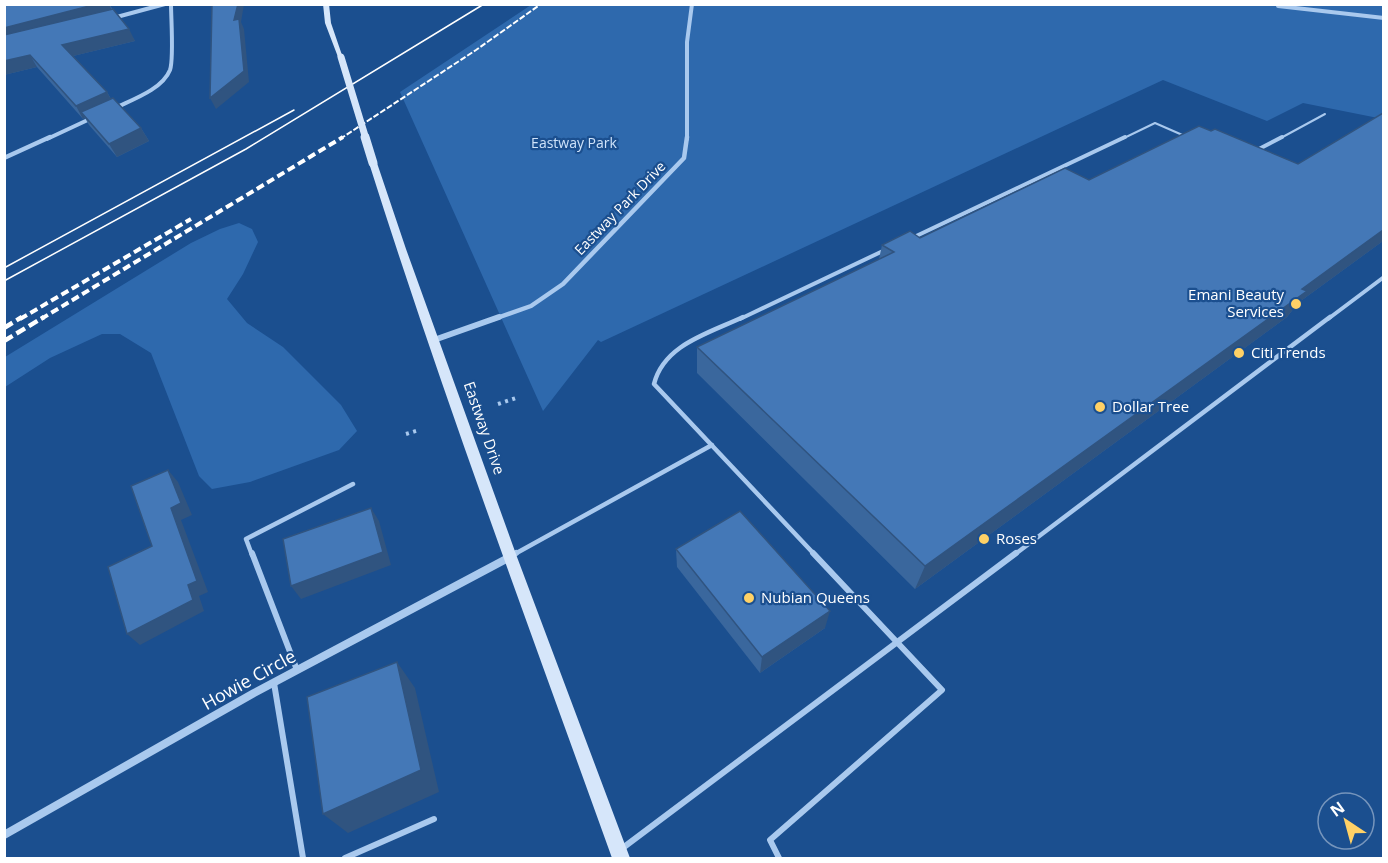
<svg xmlns="http://www.w3.org/2000/svg" width="1388" height="863" viewBox="0 0 1388 863" font-family="'Open Sans',sans-serif">
<style>
.green{fill:#2e69ad}
.lines{fill:none;stroke-linecap:round;stroke-linejoin:round}
.path{stroke:#a9c9ee;stroke-width:4;stroke-dasharray:3 4.5;stroke-linecap:butt}
.lane-far3{stroke:#a9c9ee;stroke-width:2}
.lane-far2{stroke:#a9c9ee;stroke-width:4}
.lane-far1{stroke:#a9c9ee;stroke-width:4.5}
.lane{stroke:#a9c9ee;stroke-width:6}
.street-far3{stroke:#a9c9ee;stroke-width:4}
.street-far2{stroke:#a9c9ee;stroke-width:4.5}
.street-far1{stroke:#a9c9ee;stroke-width:6}
.street{stroke:#a9c9ee;stroke-width:8}
.secondary{fill:#d6e6fa;fill-rule:evenodd}
.tram{stroke:#fff;stroke-width:1.5}
.rail-far2{stroke:#fff;stroke-width:2;stroke-dasharray:6 2;stroke-linecap:butt}
.rail-far1{stroke:#fff;stroke-width:4;stroke-dasharray:8 4;stroke-linecap:butt}
.rail{stroke:#fff;stroke-width:4.5;stroke-dasharray:10 4.5;stroke-linecap:butt}
.secondary-bridge-far1{stroke:#d6e6fa;stroke-width:7}
.secondary-bridge{stroke:#d6e6fa;stroke-width:9}
.wall{fill:#3a679d}
.shaded-wall{fill:#305480}
.building{fill:#4478b7;stroke:#305480;stroke-width:1.5}
.poi-dot{fill:#ffd166;stroke:#1b4f8f;stroke-width:2}
.labels{text-anchor:middle;stroke-width:4.5;stroke-linejoin:round;paint-order:stroke}
.far-park-label{font-size:14px;fill:#cfe3fa;stroke:#1b4f8f}
.far-street-label{font-size:14px;fill:#fff;stroke:#1b4f8f}
.poi-label{font-size:15px;fill:#fff;stroke:#1b4f8f;text-anchor:start}
.street-label{font-size:15px;fill:#fff;stroke:#1b4f8f}
.near-street-label{font-size:18px;fill:#fff;stroke:#1b4f8f}
</style>
<rect width="100%" height="100%" fill="#1b4f8f"/>
<g class="green">
<polygon points="531,5 1383,5 1383,119 1303,103 1267,121 1163,80 601,342 598,340 543,411 400,92"/>
<polygon points="239,223 252,229 258,242 243,274 227,299 247,323 283,347 341,405 357,431 339,450 250,482 212,489 199,476 151,353 120,334 102,334 50,358 5,387 5,357 191,243 220,229"/>
</g>
<g class="lines">
<g class="path">
<polyline points="498,404 516,398"/>
<polyline points="406,434 419,430"/>
</g>
<g class="lane-far3">
<polyline points="1122,139 1155,123 1187,137"/>
<polyline points="1279,139 1325,114"/>
</g>
<g class="lane-far2">
<polyline points="1257,150 1282,137"/>
<polyline points="912,238 1125,137"/>
<polyline points="740,319 885,250"/>
<polyline points="1328,319 1384,277"/>
</g>
<g class="lane-far1">
<path d="M743,317c-33,16 -79,27 -89,67l161,171"/>
<polyline points="252,555 246,539 353,484"/>
<polyline points="513,555 712,445"/>
<polyline points="1014,555 1330,317"/>
</g>
<g class="lane">
<polyline points="252,553 297,670"/>
<polyline points="513,555 516,553"/>
<polyline points="274,683 303,858"/>
<polyline points="620,850 1016,553"/>
<polyline points="345,858 434,819"/>
<polyline points="779,858 770,840 942,690 813,553"/>
</g>
<g class="street-far3">
<polyline points="1278,6 1384,18"/>
<polyline points="113,18 165,4"/>
<path d="M113,109c18,-9 49,-19 57,-39 4,-11 1,-52 1,-66"/>
<polyline points="47,139 92,118"/>
<polyline points="687,139 687,42 692,4"/>
</g>
<g class="street-far2">
<polyline points="4,158 50,137"/>
<polyline points="494,319 531,306 563,284 684,158 687,137"/>
</g>
<polyline class="street-far1" points="434,340 499,317"/>
<polyline class="street" points="4,835 254,693 510,557"/>
<g class="secondary">
<polygon points="323,4 329,4 331,23 343,58 338,57 325,23"/>
<path d="M370,161l7,2 29,86 111,308 113,301h-18c-83,-231 -169,-461 -243,-695z"/>
</g>
<g class="tram">
<polyline points="4,268 294,110"/>
<polyline points="4,281 246,149 484,4"/>
</g>
<polyline class="rail-far2" points="340,139 476,50 541,4"/>
<g class="rail-far1">
<polyline points="20,319 191,219"/>
<polyline points="41,319 343,137"/>
</g>
<g class="rail">
<polyline points="4,328 22,317"/>
<polyline points="4,341 44,317"/>
</g>
<polyline class="secondary-bridge-far1" points="341,57 366,139"/>
<polyline class="secondary-bridge" points="365,137 373,163"/>
</g>
<g class="wall">
<polygon points="4,4 109,4 135,41 73,56 107,92 111,99 141,128 149,141 117,157 89,125 85,118 83,119 37,67 4,75"/>
<polygon points="1383,113 1383,241 1298,303 1287,317 915,589 697,373 697,347 879,259 882,245 920,238 1089,180 1211,131 1298,164"/>
<polygon points="676,549 825,628 760,673 677,567"/>
</g>
<g class="shaded-wall">
<polygon points="97,4 109,4 113,13 4,42 4,28"/>
<polygon points="238,4 244,4 241,22 244,29 249,82 216,109 210,98 234,20"/>
<polygon points="129,29 135,41 69,57 62,45"/>
<polygon points="30,55 37,67 4,75 4,61"/>
<polygon points="107,92 114,105 81,112 85,118 83,119 76,106"/>
<polygon points="141,128 149,141 117,157 109,144"/>
<polygon points="1383,230 1383,241 1298,303 1287,317 915,589 925,566 1302,289"/>
<polygon points="168,470 178,482 192,515 181,520 208,592 199,596 204,611 140,645 127,634 188,585 171,508"/>
<polygon points="371,508 379,521 391,565 301,599 291,586"/>
<polygon points="830,611 825,628 760,673 762,657"/>
<polygon points="397,662 415,688 439,792 348,833 323,814"/>
</g>
<g class="building">
<polygon points="4,4 97,4 4,28"/>
<polygon points="212,4 238,4 234,20 239,19 244,71 210,98"/>
<polygon points="113,9 129,29 62,45 107,92 76,106 30,55 4,61 4,35"/>
<polygon points="113,98 141,128 109,144 81,112"/>
<polygon points="1383,113 1383,230 1302,289 1307,291 925,566 697,347 894,252 882,245 910,231 920,238 1065,168 1089,180 1199,126 1211,131 1215,129 1298,164"/>
<polygon points="168,470 181,503 171,508 197,581 188,585 193,600 127,634 108,567 152,546 131,486"/>
<polygon points="371,508 383,552 291,586 283,539"/>
<polygon points="740,511 830,611 762,657 676,549"/>
<polygon points="397,662 421,770 323,814 307,697"/>
</g>
<g class="poi-dot">
<circle cx="1296" cy="304" r="6"/>
<circle cx="1239" cy="353" r="6"/>
<circle cx="1100" cy="407" r="6"/>
<circle cx="984" cy="539" r="6"/>
<circle cx="749" cy="598" r="6"/>
</g>
<g class="labels">
<g class="far-park-label">
<text x="574" y="148">Eastway Park</text>
</g>
<g class="far-street-label">
<text transform="translate(620 208) rotate(-46)" y="5">Eastway Park Drive</text>
</g>
<g class="poi-label">
<text x="1284" y="300" text-anchor="end">Emani Beauty<tspan x="1284" dy="17">Services</tspan></text>
<text x="1251" y="358">Citi Trends</text>
<text x="1112" y="412">Dollar Tree</text>
<text x="996" y="544">Roses</text>
<text x="761" y="603">Nubian Queens</text>
</g>
<g class="street-label">
<text transform="translate(484 428) rotate(71)" y="5">Eastway Drive</text>
</g>
<g class="near-street-label">
<text transform="translate(249 680) rotate(-29)" y="6">Howie Circle</text>
</g>
</g>
<rect width="1388" height="863" fill="none" stroke="#ffffff" stroke-width="12"/>
<g transform="translate(1346 821) rotate(324)"><circle r="28" fill="#1b4f8f" stroke="#7695bc" stroke-width="1.5"/>
<path d="M0-4.5L10 22L0 15L-10 22Z" fill="#ffd166"/>
<text y="-9" font-size="16" font-weight="bold" text-anchor="middle" fill="#ffffff">N</text>
</g>
</svg>
